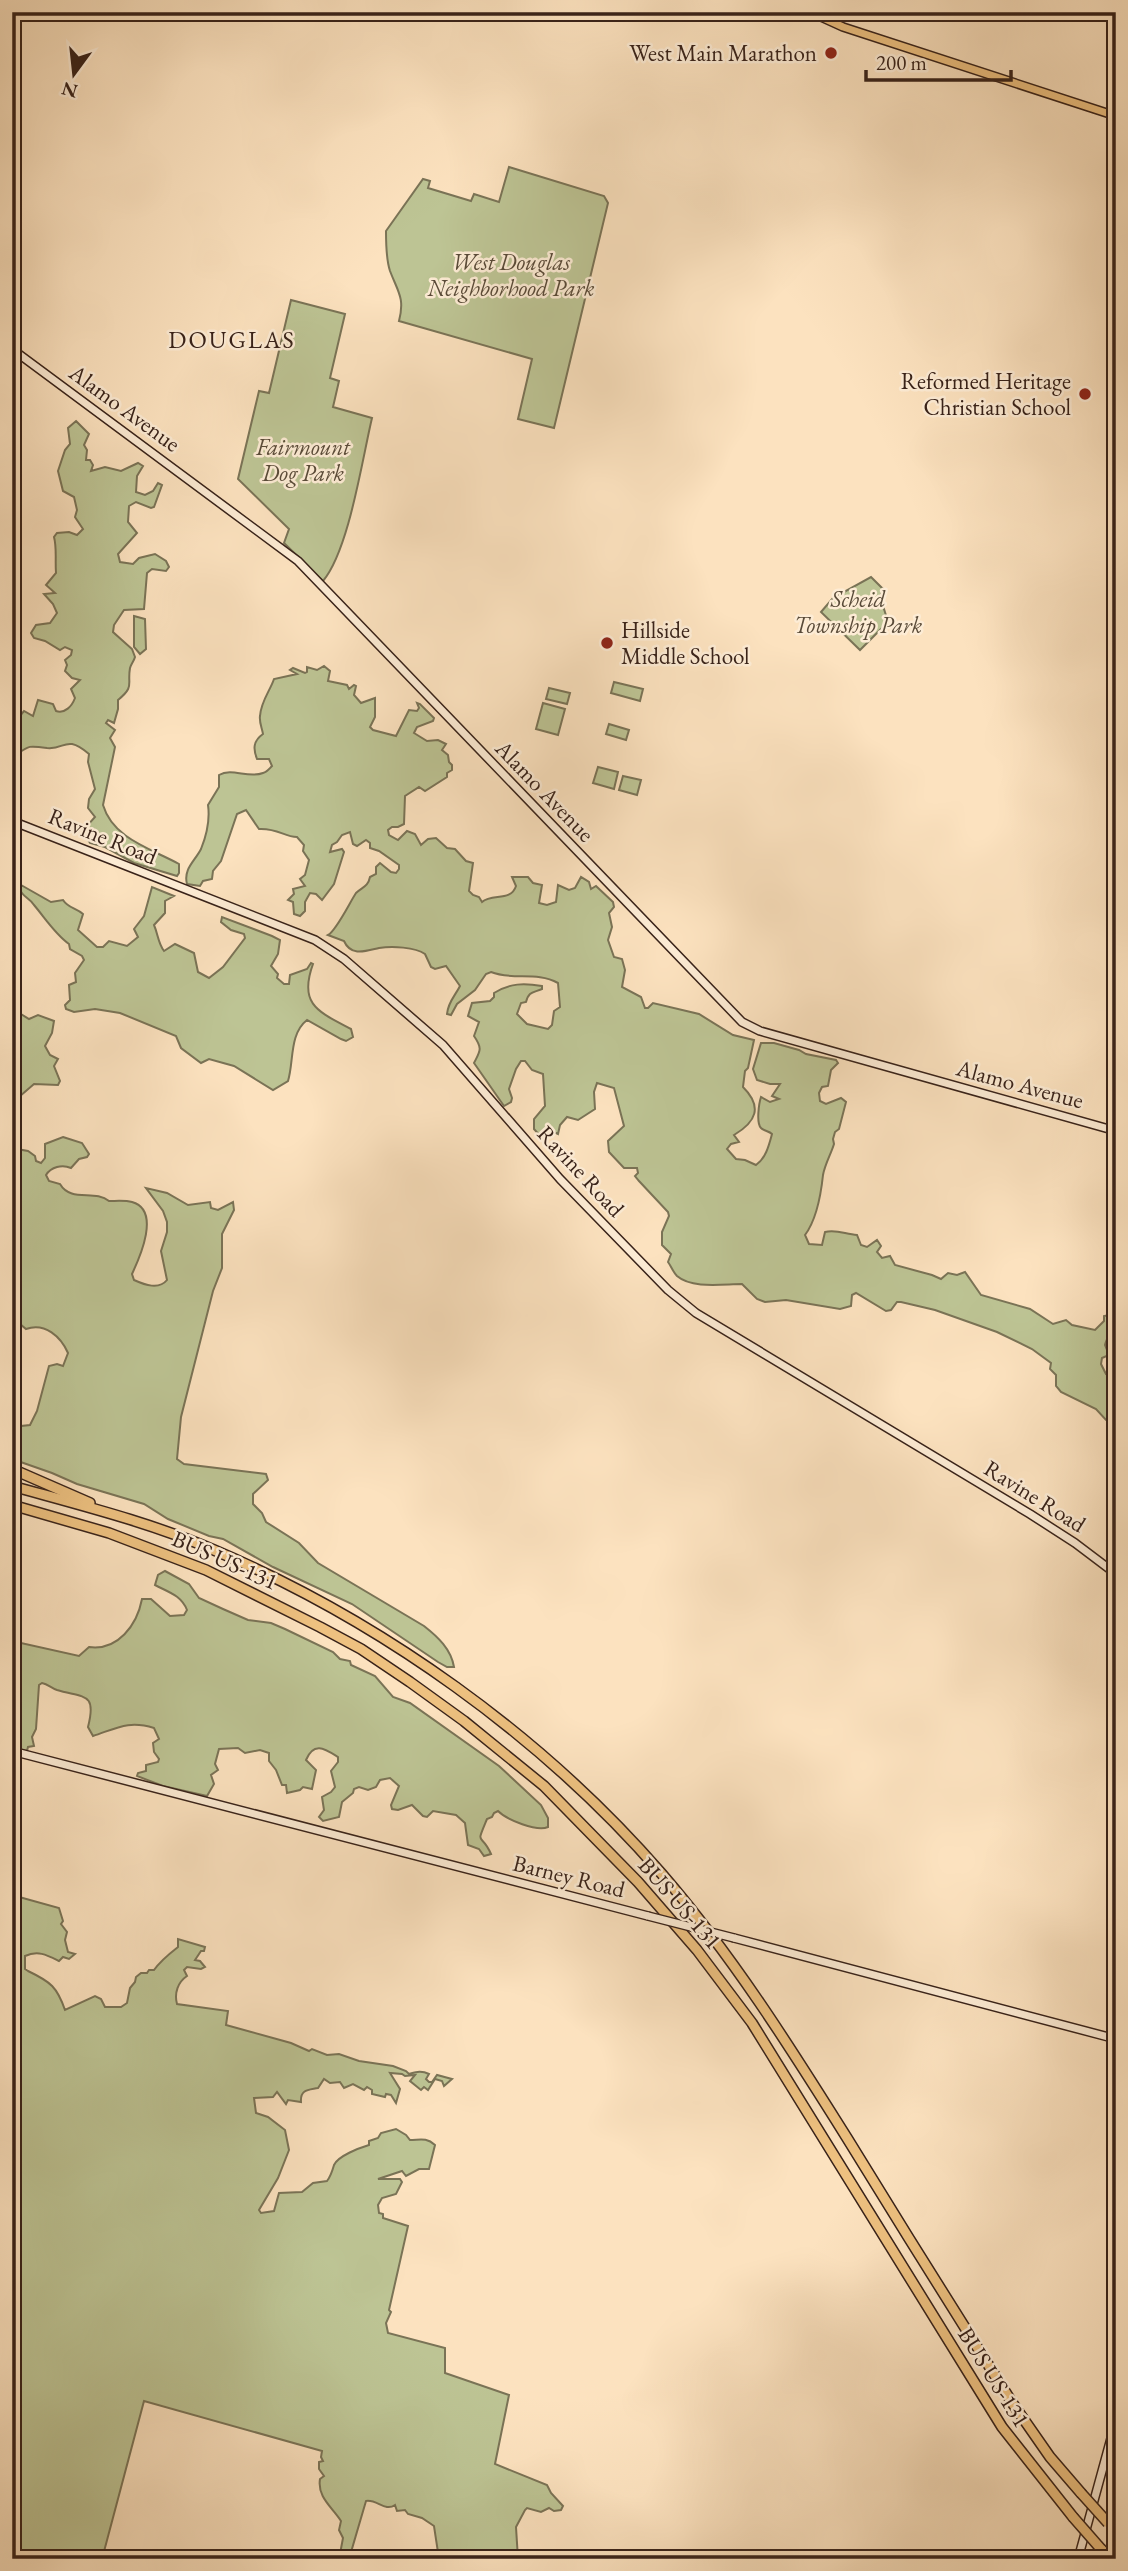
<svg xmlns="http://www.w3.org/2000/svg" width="1128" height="2571" viewBox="0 0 1128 2571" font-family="'EB Garamond',serif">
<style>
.green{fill:#bdc494;stroke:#7a7356;stroke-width:2}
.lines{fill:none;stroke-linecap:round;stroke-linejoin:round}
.secondary-casing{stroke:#382219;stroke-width:10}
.primary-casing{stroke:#382219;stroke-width:10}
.highway-casing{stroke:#382219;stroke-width:12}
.secondary{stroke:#fdecd5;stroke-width:7}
.primary{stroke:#eec180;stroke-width:7}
.highway{stroke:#eec180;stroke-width:9}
.secondary-bridge-casing{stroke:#382219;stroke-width:10;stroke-linecap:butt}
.highway-bridge-casing{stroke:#382219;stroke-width:12;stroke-linecap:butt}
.secondary-bridge{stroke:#fdecd5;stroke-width:7}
.highway-bridge{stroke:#eec180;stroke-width:9}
.poi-dot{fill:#8f2418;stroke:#fdecd5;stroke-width:2.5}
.labels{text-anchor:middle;stroke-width:5;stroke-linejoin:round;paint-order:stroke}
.poi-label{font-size:23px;fill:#382219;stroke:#fdecd5;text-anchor:end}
.park-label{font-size:23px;font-style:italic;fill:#594a38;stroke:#fdecd5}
.street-label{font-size:23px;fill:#382219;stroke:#fdecd5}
.neighbourhood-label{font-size:24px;letter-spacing:2px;fill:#382219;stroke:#fdecd5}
</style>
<rect width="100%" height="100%" fill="#fce2bf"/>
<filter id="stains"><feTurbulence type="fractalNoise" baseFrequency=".00286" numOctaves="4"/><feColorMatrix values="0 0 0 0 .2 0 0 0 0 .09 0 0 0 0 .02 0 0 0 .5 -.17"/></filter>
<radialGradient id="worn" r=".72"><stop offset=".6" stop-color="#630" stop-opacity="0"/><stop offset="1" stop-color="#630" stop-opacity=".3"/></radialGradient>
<g class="green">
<path d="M509,167l95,29 4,7 -54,225 -36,-9 14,-60 -133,-38c6,-23 -1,-29 -9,-50 -4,-12 -4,-27 -4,-40l37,-52 7,2 -2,7 43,13 3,-7 25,8z"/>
<path d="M291,300l54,14 -15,64 9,3 -6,26 39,11c-10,42 -23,132 -49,163l-39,-38 5,-14 -51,-50 21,-88 10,2z"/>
<path d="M76,421l13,13 -5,11 3,5 -1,10h4l3,5 -2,6 14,-4 16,4 17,-8 5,3 -6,10 -1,16 9,3 8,-4 5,-8 4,2 -8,22 -3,1 -15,-6 -7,4 -1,16 9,11 -19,21 2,8 13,2 6,-6 16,-4 11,7 3,6 -3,4 -14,-2 -5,4 -3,36 -20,1 -10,15 -1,7 19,17 3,8c-1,4 -4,7 -5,11 -3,17 5,18 -12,32v9l-4,14 -6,-3 -2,3 9,7 -5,8 5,9 -12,58c10,34 49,44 76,59v9l-2,3 -43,-13 -29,-16 -15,-4 -3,-5 -1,-11 9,-10 -7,-9 1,-9 6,-10 -7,-27 1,-8c-24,-20 -23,-4 -42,-6 -21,-3 -18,-2 -35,10v-40l7,-1 5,-6 9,5 5,-16 15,4 3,7c9,3 16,-5 19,-13l-4,-9 9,-9 -8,-2 -7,-7 2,-6 -2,-5 6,-5 1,-5 -7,-3 -5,3 -15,-9 -11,-3 -3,-5 5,-8 14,-2 7,-10 -4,-9 -9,-10 11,-1 -9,-8 10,-12c-1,-13 1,-25 -2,-36l3,-4 12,-1 8,3 6,-6 -8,-12 2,-7 -3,-13 -11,-6 -5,-20 7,-21 5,-6 -2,-16z"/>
<polygon points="871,577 884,590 880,596 888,622 860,650 821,612 833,598"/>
<polygon points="134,616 145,619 146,649 140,654 134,647"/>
<path d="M324,666l6,5 -2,10 19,4 2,4 5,-4 2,1 -2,9 7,8 14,-5v19l-5,10 3,3 23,6 13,-26 8,1 2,-3 -2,-5 3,1 14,14 -1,3 -16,6 -3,6 13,8 11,-1 8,4 -4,6 6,5 1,7 3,3v5l-5,3v4l-22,14 -6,-4 -14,9 -1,28 -6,3h-6l-4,3 1,5 9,5 9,-9 8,3 6,11 7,-6 8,-1 11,10 8,1 11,12 7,2 -4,28 4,4 6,2 3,5c10,-9 29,0 34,-16l-4,-9h16l5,6 9,2 -3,18 8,2 9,-3 2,-17 11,5 6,-2 6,-11 8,5 2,7 5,-3 17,16 1,5 -5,6 3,14 -4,13 6,17 8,2 3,11 -3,17 19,10 4,11h3l5,-5 46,11 34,21 21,5 -6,28 -3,3 -2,16c20,20 13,35 -9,48l5,7 -8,2 -4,5 9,10 9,1 11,5c10,-7 13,-20 16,-31 -3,-3 -8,-3 -11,-6 -5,-5 -2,-25 0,-31l9,5 9,-3 -7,-3 8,-12h-10l-13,-4 -4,-11 8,-26h13l25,7 7,4 30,6 2,3 -7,7 -3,16 -6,1 -3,6 1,8 6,3 15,-6 5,4 -7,27 -4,3 -2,7 1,5c-3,10 -9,20 -11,31 -2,19 -6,44 -18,60l4,9 13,1 3,-13c11,-3 20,2 32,3l4,10 6,2 10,-7 4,6 -4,6 5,6 8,-2 5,9 37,10 9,4 7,-6 9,2 8,-3 16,23 49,14 23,15 13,-4 6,5 23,5 9,-9v-5l5,-1 5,7c-2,9 -7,15 -9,23l4,10 -7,3 -1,6 5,10 10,2v48l-10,-4 -10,-11 -35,-17 -5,-6v-11l-6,-6 1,-6 -19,-14 -35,-17 -62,-22 -34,-8h-4l-6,8 -5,1 -30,-18 -4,2 -1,11 -11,3 -54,-9 -21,2 -8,-3 -15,-15c-19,0 -50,5 -65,-8 -4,-4 -6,-10 -9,-14l3,-8 -9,-9v-13l7,-16 -1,-4 -29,-31 -4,-5 3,-3 -1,-5h-13l-15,-16 -1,-11 16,-15 -10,-38 -17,-5 -3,9 1,17 -17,11 -11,-3 -7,8 -2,9 -4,-2 -3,3 -10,2 -7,-8v-10l11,-13 -2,-32 -11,-4 -7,-9h-4l-5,8 -7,20 3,9 -1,4 -7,4 -30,-43c6,-12 9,-14 0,-27l5,-14 -11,-6 4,-13 18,-2 4,-4v-4c16,-10 30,-10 48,-7v3c-9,4 -13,2 -16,13l-5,1 -4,11 10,10 21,5 4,-4 2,-14 6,-4 -2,-24c-22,-12 -45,-2 -67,-11l-5,2 -11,16 -18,14 -6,11 -4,-1c1,-12 8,-18 13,-28l-14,-20 -11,3 -4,-2 -6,-13c-10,-7 -33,-8 -46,-6 -13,3 -28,9 -35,-7l-16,-6c8,-4 22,-33 28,-42 6,-6 12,-6 14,-16l6,-3v-7l4,-4 11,9 5,1 3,-4v-4l-20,-14 -9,-3v-5l-4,-3 -9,6 -4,-2 -3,-12 -8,3 -5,7 -5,3 -2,7 12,-3 2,3 -10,32 -12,16 -6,-6 -6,-1 -5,9v9l-5,5 -6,-2 -1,-12 -5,-2 6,-6 -1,-5 12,-3 -5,-7 5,-4 4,-15 -6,-9 1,-6 -7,-8c-13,0 -19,-9 -38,-8l-13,-19 -9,4 -16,47 -8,10 -1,8 -9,2 -3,5 -13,-2c-4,-15 8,-23 14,-35 6,-15 9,-30 7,-44l11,-18v-12c13,-8 29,4 44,-2 4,-1 6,-4 9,-7l-3,-7h-12c-4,-10 -4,-18 6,-25 -1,-6 -4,-12 -3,-18 1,-15 10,-25 14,-37l23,-5 -7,-4 3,-2 12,5 2,-1v-5l10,3z"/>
<polygon points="614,682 643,689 640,701 611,693"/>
<polygon points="549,688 570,693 567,704 546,699"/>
<polygon points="543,703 565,709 558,735 536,729"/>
<polygon points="609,724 629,730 626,740 606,734"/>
<polygon points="598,767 618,772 614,789 593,783"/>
<polygon points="623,776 641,780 637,795 619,790"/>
<path d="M21,885l30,17 12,-2c5,8 13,8 20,14l-5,16 19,17h6l6,-6 18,5 11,-9 -4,-8 10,-13 8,-29 22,9 -9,5v12l-11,12c4,9 4,18 10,26l11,-7 19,9 4,19 11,6 14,-11 22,-29 -1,-4 -13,-4 -10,-8 1,-5 50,19 8,4 -2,14 -7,12 7,8 -1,4 7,6h5l1,-9 17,-6 4,-6 2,1c-15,41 6,48 38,65l2,8 -7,4 -5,-2 -34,-19c-18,14 -13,42 -19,61l-15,9 -39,-24 -25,-7 -8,4 -20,-15 -5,-12 -56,-23 -25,-4 -21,3 -8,-3 -1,-4 5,-5 -1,-15 7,-3 -1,-9 9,-13 -2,-4 -12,-7 -1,-5c-14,-10 -24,-26 -35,-39 -5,-8 -11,-7 -15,-17z"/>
<polygon points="16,1011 29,1019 38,1015 54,1021 52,1033 45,1046 50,1055 58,1059 54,1066 60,1081 58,1085 34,1084 19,1097 12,1096 12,1014"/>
<path d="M63,1137l19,6 7,11 -2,3 -8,2 -8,9c-9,-4 -20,-1 -25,7l3,6 11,3c11,19 35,5 49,17 7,0 16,-1 23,1 29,8 8,55 0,72l2,6c11,5 25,10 33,0l-6,-29 6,-19v-10l-4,-11 -17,-23 21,5 21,12 22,-3 1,6 7,2 15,-8 1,8 -12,24v34l-9,23 -32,126 -4,42 7,5 82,10 2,6 -15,14v10l9,9 4,9 33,21 19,20 106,63c14,11 27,23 30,41h-7l-9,-5 -86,-58 -79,-37 -50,-28 -14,-3 -41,-17 -24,-15 -67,-20 -25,-11 -40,-14v-32l18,-2 7,-14 12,-45 8,-2 6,2 5,-13c-7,-16 -23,-31 -42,-24l-6,-5 -8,-1v-185l5,11 11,2 7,5 1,5 5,2 4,-5v-14z"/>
<path d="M165,1571l24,13 10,14 24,11 25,11 23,3 14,6 48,23 7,7 10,2 1,4 24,11 18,21 17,6 89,63 42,39 7,13v9c-11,5 -41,-7 -50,-16l-4,2 -2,4 -5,2c-12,29 -6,12 4,35l-7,2 -5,-7 -11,-4 -3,-22 -9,-8 -23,-4 -6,6 -4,-1 -11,-11 -14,5 -6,-1 -1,-4 8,-19 -9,-8 -10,2 -4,7 -8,3 -9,-3 -5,2 -1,4 -11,9 -3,15 -16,4 -4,-4 5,-7 -2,-13 9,-5 4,-5 -4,-16 7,-9v-5c-13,-8 -24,-16 -32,3l10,10 -4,19 -9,-2 -3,3 -13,3 -1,-8h-4l-6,-15 -7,-9v-8l-9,-3 -15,3 -7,-5 -19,1 -4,15 3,6 -7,5 3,9 -7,12 -44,-10 -26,-10 1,-3 8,-2v-6l12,-3 1,-3 -5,-7 -1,-9 6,-4 -5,-11c-25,-8 -37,0 -61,8l-5,-9c9,-35 -4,-29 -31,-37 -6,-2 -9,-6 -15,-7l-3,2 -3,44 -4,8 2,9 -6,1 -1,4 -11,-2 -4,-5v-103l67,15 10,-9c29,4 48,-22 53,-48h9l19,17 14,-1 3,-5c-6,-15 -19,-18 -32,-25l3,-10z"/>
<path d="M12,1895l47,13 4,13 -2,3 6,8 -2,8 3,12 7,2 -6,5 -6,-2 -4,4c-12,-6 -21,-11 -34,-5v13l3,2c23,11 29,16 37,39l30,-14 6,3 4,8h16l6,-4 3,-15 5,-6 1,-5 5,-4h6l2,-3h5c7,-10 15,-16 24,-23v-8l27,8 -1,4h-3l-6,9 5,1 5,6 -4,2 -14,-2 -3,3 3,6c-9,6 -13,17 -10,28l51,7 -2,14 65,18 18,8 3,-2 15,6 12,-1 20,7 34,5 13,5 3,3c7,-2 12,-4 20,0l-3,5 3,3h3l5,-7 15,4 -8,7 -2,-5 -7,-2 -7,11 -4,-3 -3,3 -11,-9 5,-6 -10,1 -3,-2 -12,-1 10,16 -4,14 -5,-8 -5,-1 -1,3 -13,-3v-4l-5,-3 -3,3 -11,-6 -9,4 -4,-6 -10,1 -6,-4 -6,9c-9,2 -18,1 -17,14l-13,-2 -2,4 -9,-12 -4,5 -19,1 2,15 12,4 17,13 4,20 -11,28 -19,32 2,3 13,-2 5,-18 23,-1 11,-9 14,-2c4,-5 5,-9 7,-16 4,-9 25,-17 35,-20v-4l9,-3 3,-5 15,-4 10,6 4,5c10,0 16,-3 25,5l-6,24h-10l-13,7 -4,-5 -24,8h22l2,3 -6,12 -14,4 -4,7 1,8 4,1v4l25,8 -19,84 2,2 -5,11 2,10 57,15v25l64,22 -14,69 52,21 4,8 12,13 -2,4 -7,1 -5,-3 -8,4 -14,-4 -2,2 -9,17 2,32h-79l-5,-33 -12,-8 -14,-4 -3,-4 -8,1 -2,-6c-10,7 -18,-6 -29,-4l-17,58h-10l4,-21 -4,-8 2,-9c-9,-14 -24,-24 -21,-42l4,-3 -5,-7v-7l4,-1 -2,-4 1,-6 -178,-50 -42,158h-90z"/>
</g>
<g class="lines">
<defs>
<g id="secondary">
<polyline points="12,349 298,561 742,1022 760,1031 1116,1131"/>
<polyline points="12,508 12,532"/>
<polyline points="12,821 315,940 344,959 443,1045 560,1179 668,1290 696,1313 1030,1514 1075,1543 1116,1574"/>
<polyline points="12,1751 648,1916"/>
<polyline points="734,1938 1116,2039"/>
<polyline points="1078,2559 1116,2420"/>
</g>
<polyline id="primary" points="810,12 843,27 1116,116"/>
<g id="highway">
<polyline points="12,1469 90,1503"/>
<path d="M12,1486c68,19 137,36 202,64 167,71 328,186 447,323 71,82 129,174 186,265 54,88 109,176 164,263l39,56 31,36"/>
<polyline points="12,1505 109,1533 206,1570 320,1627 361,1649 410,1682 464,1721 544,1786 638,1882 697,1950 752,2023 1002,2427 1073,2517"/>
<polyline points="1101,2549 1111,2559"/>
</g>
</defs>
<use href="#secondary" class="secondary-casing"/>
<use href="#primary" class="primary-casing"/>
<use href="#highway" class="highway-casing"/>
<use href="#secondary" class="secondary"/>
<use href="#primary" class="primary"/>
<use href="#highway" class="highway"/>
<defs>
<polyline id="secondary-bridge" points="648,1916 734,1938"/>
<g id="highway-bridge">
<polyline points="1081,2493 1108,2523"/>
<polyline points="1073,2517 1101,2549"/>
</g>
</defs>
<use href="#secondary-bridge" class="secondary-bridge-casing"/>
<use href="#highway-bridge" class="highway-bridge-casing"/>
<use href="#secondary-bridge" class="secondary-bridge"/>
<use href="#highway-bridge" class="highway-bridge"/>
</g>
<g class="poi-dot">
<circle cx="831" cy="53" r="7"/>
<circle cx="1085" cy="394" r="7"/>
<circle cx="607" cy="643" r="7"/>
</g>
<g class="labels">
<g class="poi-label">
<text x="817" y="61">West Main Marathon</text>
<text x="1071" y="389">Reformed Heritage<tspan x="1071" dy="26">Christian School</tspan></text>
<text x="621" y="638" text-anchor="start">Hillside<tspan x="621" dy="26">Middle School</tspan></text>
</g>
<g class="park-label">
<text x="511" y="270">West Douglas<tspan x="511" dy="26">Neighborhood Park</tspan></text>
<text x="303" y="455">Fairmount<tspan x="303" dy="26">Dog Park</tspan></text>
<text x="858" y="607">Scheid<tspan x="858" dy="26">Township Park</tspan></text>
</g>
<g class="street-label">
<text transform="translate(125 408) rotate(36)" y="8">Alamo Avenue</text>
<text transform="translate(545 791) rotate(46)" y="8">Alamo Avenue</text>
<text transform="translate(103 836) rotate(22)" y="8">Ravine Road</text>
<text transform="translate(1020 1084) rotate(15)" y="8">Alamo Avenue</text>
<text transform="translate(581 1171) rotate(47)" y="8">Ravine Road</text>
<text transform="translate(1035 1496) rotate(32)" y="8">Ravine Road</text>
<text transform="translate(225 1560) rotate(24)" y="8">BUS US-131</text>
<text transform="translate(569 1876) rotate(14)" y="8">Barney Road</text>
<text transform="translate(680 1903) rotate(49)" y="8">BUS US-131</text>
<text transform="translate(994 2377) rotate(58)" y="8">BUS US-131</text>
</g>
<g class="neighbourhood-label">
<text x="232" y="348">DOUGLAS</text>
</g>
</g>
<rect width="1128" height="2571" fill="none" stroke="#fce2bf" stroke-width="42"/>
<rect x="14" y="14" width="1100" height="2543" fill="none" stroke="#382219" stroke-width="3.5"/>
<rect x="21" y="21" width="1086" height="2529" fill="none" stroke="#382219" stroke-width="2"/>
<g transform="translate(74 74) rotate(195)" stroke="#fdecd5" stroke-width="5" paint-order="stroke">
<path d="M0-5L12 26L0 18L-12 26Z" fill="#382219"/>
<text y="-10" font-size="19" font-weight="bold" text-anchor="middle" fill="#382219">N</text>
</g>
<path d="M866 70v10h145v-10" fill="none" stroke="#382219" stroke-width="3.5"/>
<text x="876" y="70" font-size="21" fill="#382219" stroke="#fdecd5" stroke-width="5" paint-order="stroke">200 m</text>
<rect width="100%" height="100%" filter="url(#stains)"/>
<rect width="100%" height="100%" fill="url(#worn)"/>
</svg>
